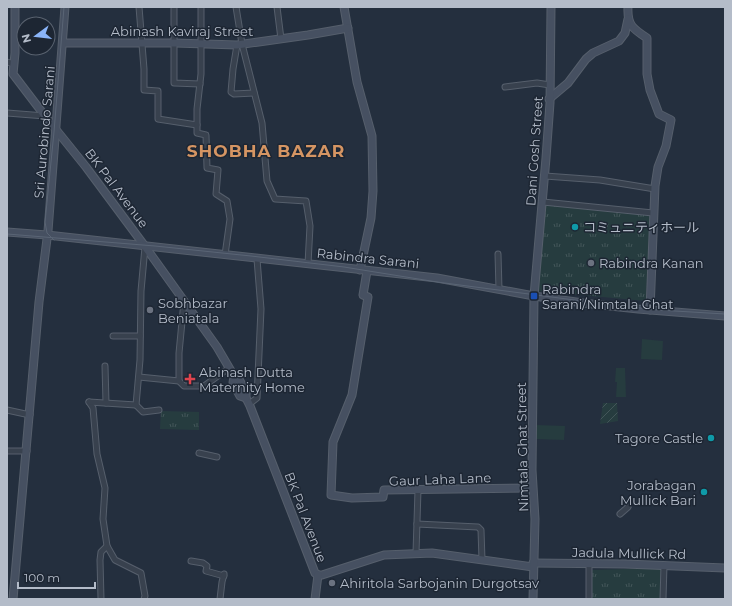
<svg xmlns="http://www.w3.org/2000/svg" width="732" height="606" viewBox="0 0 732 606" font-family="Montserrat,'Noto Sans JP',sans-serif">
<style>
.grass{fill:#263c3f}
.park{fill:url(#park-tufts)}
.garden{fill:url(#garden-furrows)}
.lines{fill:none;stroke-linecap:round;stroke-linejoin:round}
.street-casing{stroke:#565f6c;stroke-width:7}
.secondary-casing{stroke:#565f6c;stroke-width:9}
.street{stroke:#38414e;stroke-width:5}
.secondary{stroke:#465061;stroke-width:7}
.tram{stroke:#5a6575;stroke-width:1}
.culture-dot{fill:#0f9aa8;stroke:#1d2633;stroke-width:1.5}
.worship-dot{fill:#6b7280;stroke:#1d2633;stroke-width:1.5}
.transit-dot{fill:#1a4fb4;stroke:#1d2633;stroke-width:1.5}
.health-dot{fill:#e0444e;stroke:#1d2633;stroke-width:1.5}
.labels{text-anchor:middle;stroke-width:3;stroke-linejoin:round;paint-order:stroke}
.street-label{font-size:13px;fill:#b4bcc9;stroke:#1d2633}
.poi-label{font-size:13px;fill:#b4bcc9;stroke:#1d2633;text-anchor:start}
.district-label{font-size:17px;font-weight:bold;letter-spacing:1px;fill:#d59563;stroke:#1d2633}
</style>
<defs>
<pattern id="park-tufts" width="24" height="20" patternUnits="userSpaceOnUse"><rect width="24" height="20" fill="#263c3f"/><path d="M3 7l-1-3M5 7V3M7 7l1-3M15 17l-1-3M17 17v-4M19 17l1-3" fill="none" stroke="#435659"/></pattern>
<pattern id="garden-furrows" width="10" height="10" patternUnits="userSpaceOnUse"><rect width="10" height="10" fill="#263c3f"/><path d="M-1 1l2-2M0 10L10 0M9 11l2-2" fill="none" stroke="#435659"/></pattern>
</defs>
<rect width="100%" height="100%" fill="#242f3e"/>
<g class="grass">
<polygon points="642,339 663,341 662,360 641,359"/>
<polygon points="616,368 625,368 626,397 616,397 617,382 615,382"/>
<polygon points="535,425 565,426 564,440 535,439"/>
</g>
<g class="park">
<polygon points="545,201 650,212 646,301 538,291"/>
<polygon points="161,411 199,412 199,430 160,429"/>
<polygon points="661,568 660,599 587,599 589,570"/>
</g>
<polygon class="garden" points="603,403 617,403 618,421 600,424"/>
<g class="lines">
<defs>
<g id="street">
<polyline points="139,7 144,69 144,90 158,91 158,119 197,125"/>
<polyline points="174,7 174,83 200,84"/>
<polyline points="201,7 201,74 197,109 197,133 206,135 207,168 218,170 216,194 227,201 230,219 225,255"/>
<polyline points="236,7 242,44 262,123 267,181 275,199 306,201 310,226 308,264"/>
<polyline points="277,7 281,39"/>
<polyline points="237,45 233,69 231,92 234,94 254,93"/>
<polyline points="7,62 14,64"/>
<polyline points="505,87 537,83 550,85"/>
<polyline points="7,113 45,116"/>
<polyline points="545,176 600,180 655,189"/>
<polyline points="543,202 653,213"/>
<polyline points="145,247 141,291 140,360 136,405 143,412 159,410"/>
<polyline points="498,254 499,289"/>
<polyline points="113,336 140,336"/>
<polyline points="105,366 106,403"/>
<polyline points="139,377 179,381 184,386 204,386 229,368"/>
<polyline points="179,381 179,353 184,301"/>
<polyline points="89,402 93,408 97,454 105,488 103,519 107,546 115,560 141,573 145,596 144,599"/>
<polyline points="89,402 136,405"/>
<polyline points="249,404 257,398 261,309 257,259"/>
<polyline points="7,410 30,415"/>
<polyline points="7,451 27,451"/>
<polyline points="199,453 217,457"/>
<polyline points="620,514 628,507"/>
<polyline points="417,524 478,527 481,530 482,560"/>
<polyline points="416,553 418,490"/>
<polyline points="191,561 203,563 207,566 206,571 224,576"/>
<polyline points="589,564 589,599"/>
<polyline points="101,599 100,560 101,552 107,546"/>
<polyline points="220,599 222,582 224,574"/>
<polyline points="663,599 664,565"/>
</g>
<g id="secondary">
<polyline points="15,7 15,53 13,74 45,116 86,167 144,245 217,347 234,376 239,379 246,393 246,398 250,406 315,573 318,575"/>
<polyline points="344,7 357,82 372,136 373,191 371,218 360,270"/>
<path d="M628,7c-1,18 5,22 19,31v36l3,16 9,24 12,6 -5,26 -8,21 -3,19 -5,124"/>
<polyline points="63,43 175,43 237,45 308,35 348,28"/>
<polyline points="549,99 568,83 586,59 593,53 619,41 625,33 628,19"/>
<polyline points="7,232 47,235 437,278 534,296 583,303 638,309 725,316"/>
<polyline points="367,271 363,295 368,297 352,395 333,442 331,495 352,498 383,497 384,490 532,488"/>
<polyline points="234,376 233,383 240,396 246,398"/>
<polyline points="533,563 625,564 725,568"/>
<polyline points="318,575 322,575 384,555 432,553 533,567"/>
<polyline points="13,599 39,302 48,231 65,7"/>
<polyline points="315,599 318,575"/>
<polyline points="533,599 535,519 532,470 534,296 546,158 550,103 551,7"/>
</g>
</defs>
<use href="#street" class="street-casing"/>
<use href="#secondary" class="secondary-casing"/>
<use href="#street" class="street"/>
<use href="#secondary" class="secondary"/>
<g class="tram">
<polyline points="7,234 155,246 251,256 344,267 437,282 605,304 658,310 725,314"/>
<polyline points="54,240 47,233 45,222 54,132 64,7"/>
</g>
</g>
<g class="culture-dot">
<circle cx="575" cy="227" r="4"/>
<circle cx="711" cy="438" r="4"/>
<circle cx="704" cy="492" r="4"/>
</g>
<g class="worship-dot">
<circle cx="591" cy="263" r="4"/>
<circle cx="150" cy="310" r="4"/>
<circle cx="332" cy="583" r="4"/>
</g>
<rect class="transit-dot" x="530" y="292" width="8" height="8" rx="2"/>
<path class="health-dot" d="M188 373h4v4h4v4h-4v4h-4v-4h-4v-4h4z"/>
<g class="labels">
<g class="street-label">
<text x="182" y="36">Abinash Kaviraj Street</text>
<text transform="translate(44 132) rotate(-85)" y="5">Sri Aurobindo Sarani</text>
<text transform="translate(534 151) rotate(-86)" y="5">Dani Gosh Street</text>
<text transform="translate(117 188) rotate(53)" y="5">BK Pal Avenue</text>
<text transform="translate(368 258) rotate(6)" y="5">Rabindra Sarani</text>
<text transform="translate(522 447) rotate(-91)" y="5">Nimtala Ghat Street</text>
<text transform="translate(440 479) rotate(-2)" y="5">Gaur Laha Lane</text>
<text transform="translate(306 517) rotate(69)" y="5">BK Pal Avenue</text>
<text transform="translate(629 553) rotate(1)" y="5">Jadula Mullick Rd</text>
</g>
<g class="poi-label">
<text x="583" y="232">コミュニティホール</text>
<text x="599" y="268">Rabindra Kanan</text>
<text x="542" y="294">Rabindra<tspan x="542" dy="15">Sarani/Nimtala Ghat</tspan></text>
<text x="158" y="308">Sobhbazar<tspan x="158" dy="15">Beniatala</tspan></text>
<text x="199" y="377">Abinash Dutta<tspan x="199" dy="15">Maternity Home</tspan></text>
<text x="703" y="443" text-anchor="end">Tagore Castle</text>
<text x="696" y="490" text-anchor="end">Jorabagan<tspan x="696" dy="15">Mullick Bari</tspan></text>
<text x="340" y="588">Ahiritola Sarbojanin Durgotsav</text>
</g>
<g class="district-label">
<text x="266" y="157">SHOBHA BAZAR</text>
</g>
</g>
<rect width="732" height="606" fill="none" stroke="#b4bcc9" stroke-width="16"/>
<g transform="translate(36 36) rotate(255)"><circle r="19" fill="#1d2633" stroke="#59626f"/>
<path d="M0-3L7 15L0 10L-7 15Z" fill="#8ab4f8"/>
<text y="-6" font-size="11" font-weight="bold" text-anchor="middle" fill="#b4bcc9">N</text>
</g>
<path d="M18 582v6h77v-6" fill="none" stroke="#b4bcc9" stroke-width="2"/>
<text x="24" y="582" font-size="12" fill="#b4bcc9" stroke="#1d2633" stroke-width="3" paint-order="stroke">100 m</text>
</svg>
